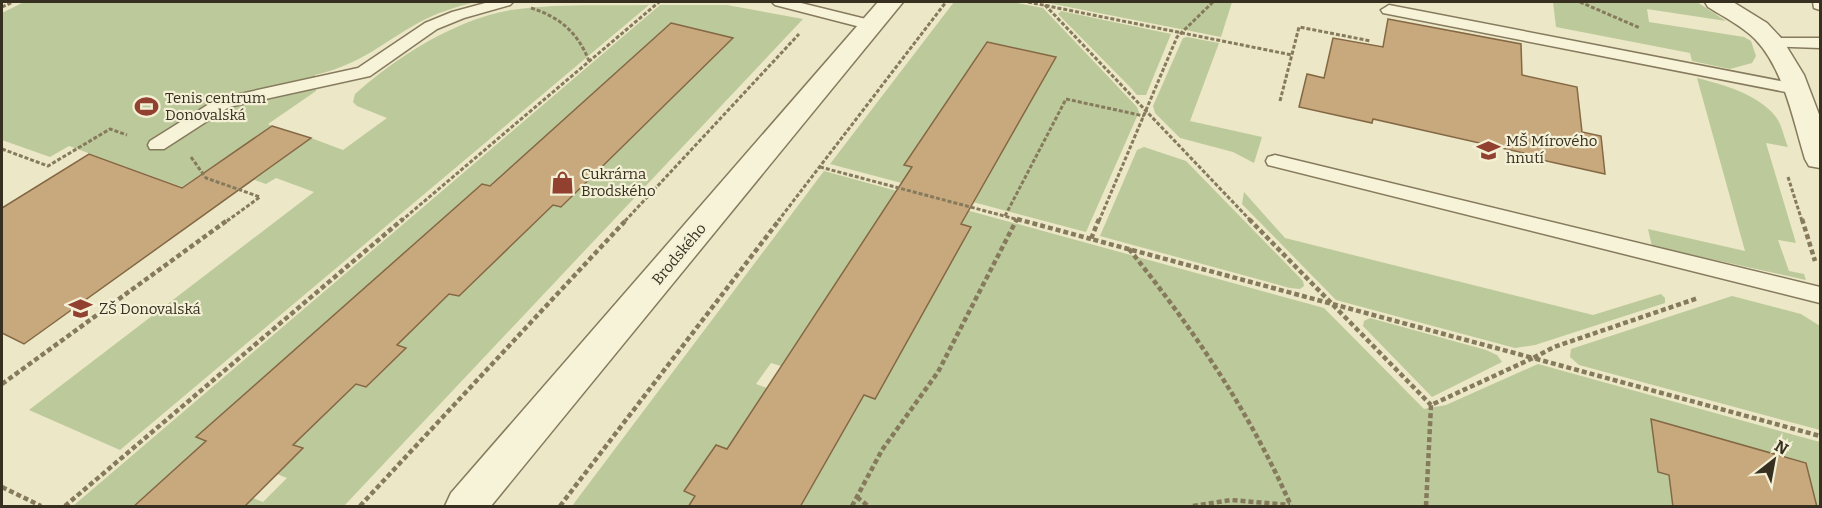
<svg xmlns="http://www.w3.org/2000/svg" width="1822" height="508" viewBox="0 0 1822 508" font-family="Bitter,serif">
<style>
.green{fill:#bcc99b;fill-rule:evenodd}
.building{fill:#c8a97e;stroke:#846844;stroke-width:1.5}
.lines{fill:none;stroke-linecap:round;stroke-linejoin:round}
.service-casing{stroke:#867a5d;stroke-width:3}
.minor-casing{stroke:#867a5d;stroke-width:3}
.path-far1{stroke:#867a5d;stroke-width:3;stroke-dasharray:4 2;stroke-linecap:butt}
.path{stroke:#867a5d;stroke-width:4.5;stroke-dasharray:5 3;stroke-linecap:butt}
.service{fill:#f7f3d9;fill-rule:evenodd}
.minor{fill:#f7f3d9;fill-rule:evenodd}
.labels{text-anchor:middle;stroke-width:4.5;stroke-linejoin:round;paint-order:stroke}
.poi-label{font-size:15px;fill:#372f20;stroke:#f4f0d5;text-anchor:start}
.street-label{font-size:15px;fill:#372f20;stroke:#f4f0d5}
</style>
<rect width="100%" height="100%" fill="#ece7c6"/>
<g class="green">
<path d="M24,2h451c-20,5 -39,11 -57,21 -37,21 -59,42 -103,52l1,16 -48,33 4,2 -90,61 -113,-41 -19,11 -48,-17v-127z"/>
<path d="M954,2h58l31,6 94,99 2,5 -53,120 -256,-68zM986,42l69,15 -72,129 -79,-21 12,-17 9,2 14,-37 19,-28 8,1 12,-32z"/>
<polygon points="1043,2 1232,2 1221,37"/>
<polygon points="1553,2 1697,2 1726,21 1647,9 1649,22 1744,37 1751,41 1756,56 1752,63 1730,69 1692,61 1690,53 1556,27"/>
<path d="M649,5l-529,445 -91,-40 285,-218 -38,-14 -10,6 -26,-9 8,-6 14,5 49,-36 32,12 44,-32 -30,-12 -4,-4 2,-8c41,-37 101,-75 156,-84 45,-7 93,-4 138,-5z"/>
<polygon points="660,5 727,5 803,19 344,506 244,506 253,498 263,502 287,478 277,474 303,449 293,445 356,384 366,387 406,349 397,345 449,294 459,296 553,205 562,207 575,194 606,153 614,155 732,38 671,23 490,186 482,184 197,436 206,441 133,506 73,506"/>
<polygon points="1061,11 1171,34 1146,95 1137,95 1131,88 1058,14"/>
<polygon points="1187,37 1219,43 1190,121 1262,137 1254,163 1233,152 1180,138 1155,113 1153,106 1183,38"/>
<path d="M1697,78c27,7 61,16 79,39 6,8 8,21 12,30l-22,-4 30,100 -18,-3 11,31 15,3 2,6 -154,-34 -4,-17 97,22z"/>
<polygon points="1144,147 1186,161 1303,281 1304,286 1300,289 1290,288 1100,236 1137,150"/>
<polygon points="824,171 1324,308 1424,409 1446,405 1538,364 1820,442 1820,506 1817,506 1805,463 1651,419 1658,472 1669,475 1673,506 800,506 864,395 875,399 970,227 888,204 781,366 771,363 756,384 767,388 727,449 716,445 684,491 695,496 688,506 572,506"/>
<polygon points="1244,192 1285,238 1593,315 1661,294 1665,298 1665,303 1535,345 1515,348 1336,300 1242,204"/>
<polygon points="1732,296 1801,314 1820,326 1820,430 1579,365 1570,357 1571,349"/>
<polygon points="1370,318 1486,350 1497,355 1502,362 1432,397 1363,326 1364,321"/>
</g>
<g class="building">
<polygon points="1388,19 1521,44 1522,75 1577,87 1582,132 1601,136 1605,174 1524,156 1524,153 1373,119 1372,123 1299,107 1307,74 1324,78 1333,38 1383,47"/>
<polygon points="671,23 733,38 561,207 553,205 459,296 449,294 397,345 406,348 366,387 356,384 293,445 303,448 244,507 133,507 206,441 196,437 482,184 490,186"/>
<polygon points="987,42 1056,57 961,224 971,227 875,399 864,395 800,507 688,507 695,496 684,491 716,445 727,449 912,167 904,165"/>
<polygon points="272,126 311,138 24,344 2,333 2,208 89,154 182,188"/>
<polygon points="1651,419 1806,463 1817,507 1673,507 1669,475 1658,472"/>
</g>
<g class="lines">
<defs>
<g id="service">
<polygon points="489,2 513,2 510,5 464,18 437,29 370,76 229,107 164,149 150,149 148,145 150,141 217,99 358,68 425,23 452,12"/>
<polygon points="772,2 797,2 878,22 880,25 872,30 775,5"/>
<polygon points="1813,2 1820,2 1820,10 1814,8"/>
<polygon points="1389,5 1796,84 1802,85 1805,89 1802,93 1796,94 1383,13 1381,10"/>
<polygon points="1772,38 1820,38 1820,48 1766,46 1764,43"/>
<polygon points="1275,155 1820,287 1820,303 1268,165 1266,161 1268,157"/>
</g>
<g id="minor">
<polygon points="878,2 903,2 491,506 445,506 451,493"/>
<path d="M1705,2h28l34,21 15,16 22,36 16,42v51l-11,-2 -4,-7c-12,-39 -21,-90 -50,-120 -13,-13 -31,-22 -47,-32z"/>
</g>
</defs>
<use href="#service" class="service-casing"/>
<use href="#minor" class="minor-casing"/>
<g class="path-far1">
<polyline points="1028,2 1292,55"/>
<polyline points="1580,2 1640,28"/>
<polyline points="1045,5 1251,221"/>
<polyline points="2,7 13,2"/>
<path d="M531,8c29,9 47,25 58,53"/>
<polyline points="1280,101 1299,27 1371,41"/>
<polyline points="2,149 48,166 110,129 127,135"/>
<polyline points="191,157 206,178 260,197 227,221"/>
<polyline points="820,167 1023,221"/>
<polyline points="1788,177 1802,221"/>
<polyline points="1005,216 1066,99 1144,116"/>
<polyline points="401,221 659,2"/>
<polyline points="625,221 799,34"/>
<polyline points="778,221 946,2"/>
<polyline points="1099,221 1177,37 1213,2"/>
</g>
<g class="path">
<polyline points="1017,219 1091,239"/>
<polyline points="1099,219 1091,239 1533,358 1554,347 1698,298"/>
<polyline points="1249,219 1431,405"/>
<polyline points="1802,219 1815,261"/>
<path d="M1129,249c64,80 121,163 162,257"/>
<polyline points="2,384 229,219"/>
<polyline points="2,487 41,506"/>
<polyline points="857,497 868,506"/>
<polyline points="65,506 403,219"/>
<polyline points="360,506 627,219"/>
<polyline points="560,506 780,219"/>
<polyline points="852,506 882,450 938,372 1017,219"/>
<polyline points="1193,506 1231,500 1290,505"/>
<polyline points="1426,506 1431,405 1533,358 1820,436"/>
</g>
<use href="#service" class="service"/>
<use href="#minor" class="minor"/>
</g>
<defs>
<symbol id="stadium-bare" viewBox="-9 -9 18 18"><path d="M0-5a6.5 5 0 1 0 0 10a6.5 5 0 1 0 0-10ZM-3.5-1.8h7v3.6h-7Z" fill="#924030" stroke="#f4f0d5" stroke-width="2.5" paint-order="stroke"/></symbol>
<symbol id="school-bare" viewBox="-9 -9 18 18"><path d="M0-5L7-2L0 1L-7-2ZM-4 1L0 2.5L4 1V4Q0 6-4 4Z" fill="#924030" stroke="#f4f0d5" stroke-width="2.5" paint-order="stroke"/></symbol>
<symbol id="shop-bare" viewBox="-9 -9 18 18"><path d="M-5-2.5h2.3a2.7 3.5 0 0 1 5.4 0H5L5.5 6h-11ZM-1.5-2.5h3a1.5 2.3 0 0 0-3 0Z" fill="#924030" stroke="#f4f0d5" stroke-width="2.5" paint-order="stroke"/></symbol>
</defs>
<g fill-rule="evenodd">
<use href="#stadium-bare" x="130" y="90" width="33" height="33"/>
<use href="#school-bare" x="1472" y="134" width="33" height="33"/>
<use href="#shop-bare" x="546" y="166" width="33" height="33"/>
<use href="#school-bare" x="64" y="292" width="33" height="33"/>
</g>
<g class="labels">
<g class="poi-label">
<text x="165" y="103">Tenis centrum<tspan x="165" dy="17">Donovalská</tspan></text>
<text x="1506" y="146">MŠ Mírového<tspan x="1506" dy="17">hnutí</tspan></text>
<text x="581" y="179">Cukrárna<tspan x="581" dy="17">Brodského</tspan></text>
<text x="99" y="314">ZŠ Donovalská</text>
</g>
<g class="street-label">
<text transform="translate(679 254) rotate(-50)" y="5">Brodského</text>
</g>
</g>
<rect width="1822" height="508" fill="none" stroke="#372f20" stroke-width="6"/>
<g transform="translate(1774 460) rotate(31)" stroke="#f4f0d5" stroke-width="4.5" paint-order="stroke">
<path d="M0-4.5L10 22L0 15L-10 22Z" fill="#372f20"/>
<text y="-9" font-size="16" font-weight="bold" text-anchor="middle" fill="#372f20">N</text>
</g>
</svg>
